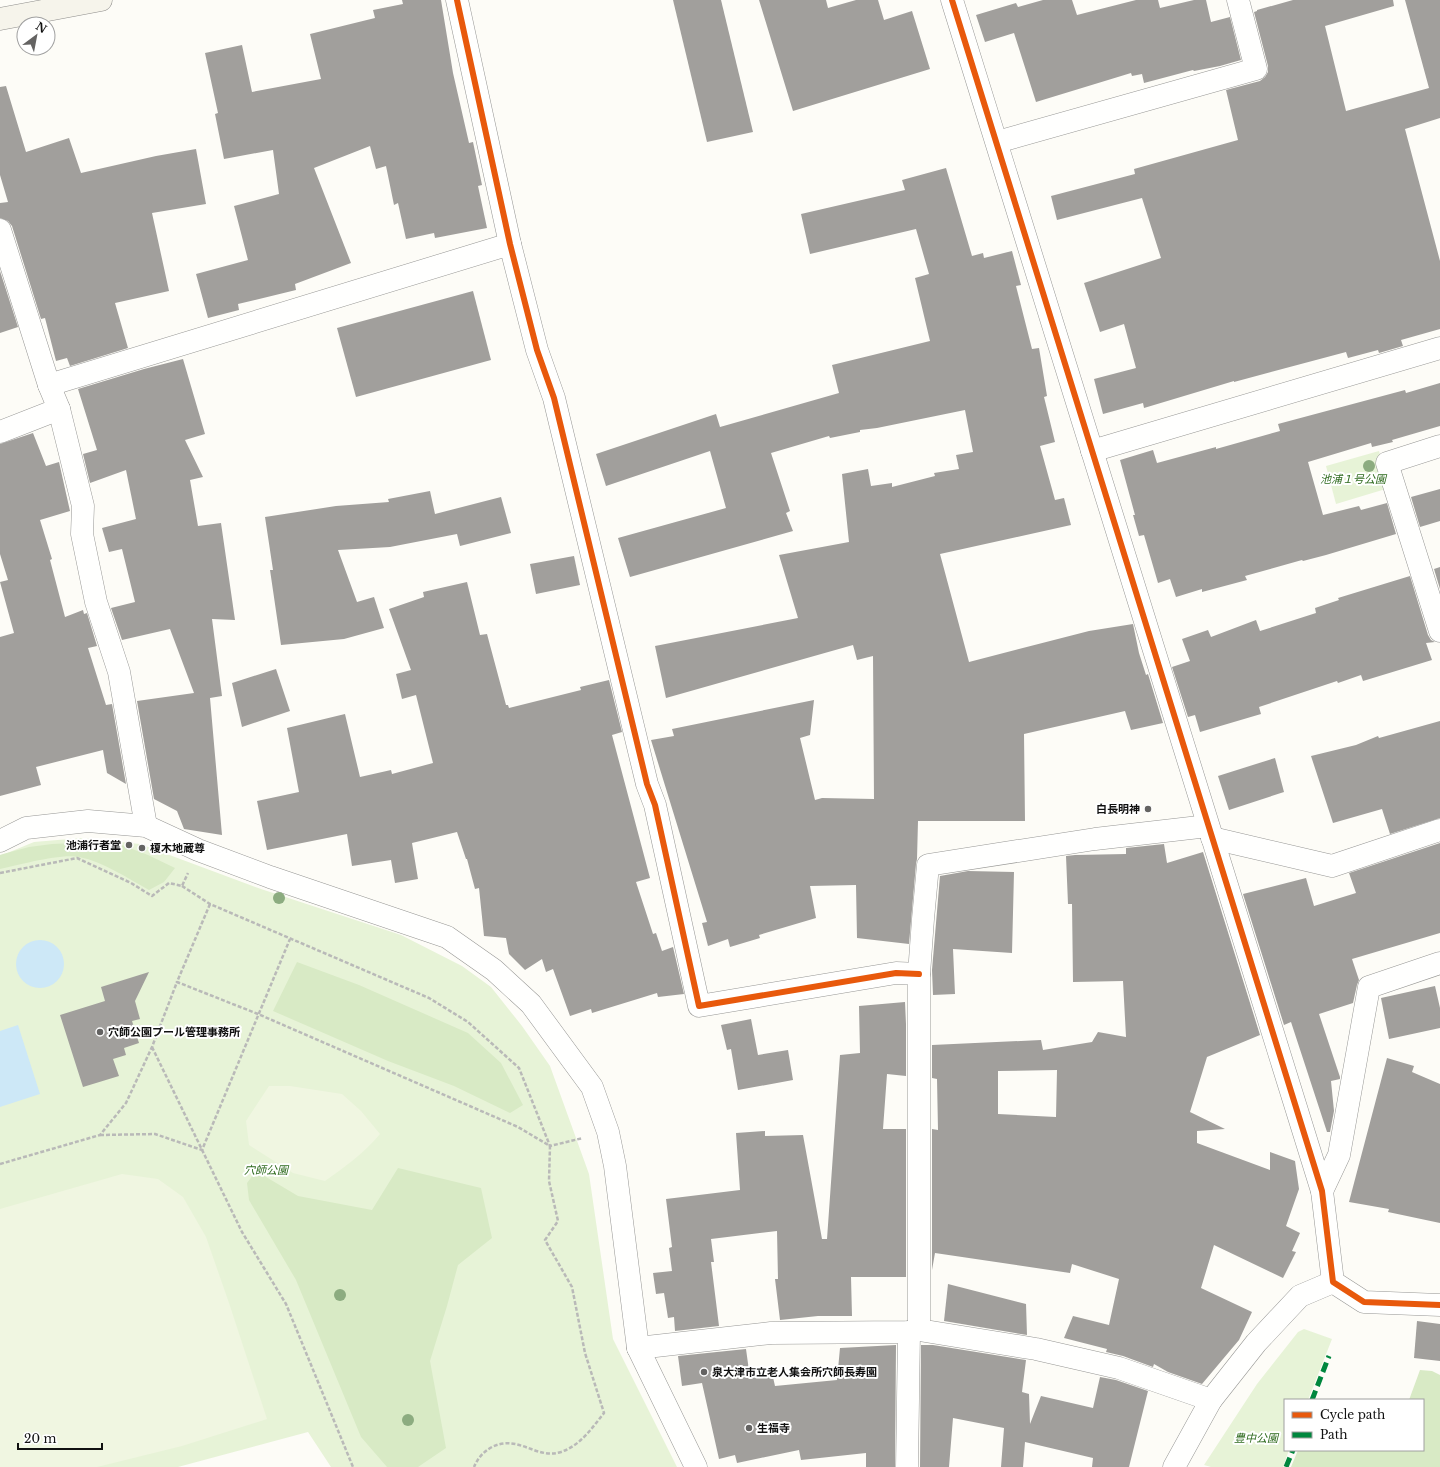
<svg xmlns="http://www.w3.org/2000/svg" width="1440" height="1467" viewBox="0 0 1440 1467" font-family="'Libre Baskerville','Noto Sans JP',serif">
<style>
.green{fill:#e7f3d7}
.forest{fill:#d8eac5}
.pitch{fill:#f0f6e1}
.water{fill:#cde8f7}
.building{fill:#a19f9c;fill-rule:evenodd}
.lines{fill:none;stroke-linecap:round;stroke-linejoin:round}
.street-casing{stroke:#979795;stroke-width:23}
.secondary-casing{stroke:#8e8d8b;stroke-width:23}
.path{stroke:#b9b9b8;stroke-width:2.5;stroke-dasharray:4 2;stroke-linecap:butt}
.street{stroke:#fffffe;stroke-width:22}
.secondary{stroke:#f6f4eb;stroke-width:22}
.quiet{stroke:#00873e;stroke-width:5;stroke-dasharray:10 5;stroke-linecap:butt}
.cycleway-casing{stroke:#fff;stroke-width:8}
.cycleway{stroke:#e8590c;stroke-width:6}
.tree{fill:#8cac80}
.poi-dot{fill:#646362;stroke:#fff;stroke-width:1.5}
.labels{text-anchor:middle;stroke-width:4;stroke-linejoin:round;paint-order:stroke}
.park-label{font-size:11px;font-style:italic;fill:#2f6b1f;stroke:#fff}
.poi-label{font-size:11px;font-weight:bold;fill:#111;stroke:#fff;text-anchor:start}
</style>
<rect width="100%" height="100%" fill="#fdfcf7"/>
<g class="green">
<polygon points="1379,451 1389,488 1336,504 1326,466"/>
<polygon points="81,838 140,844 261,889 401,935 462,966 491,987 522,1026 550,1066 589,1174 613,1339 677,1467 331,1467 308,1432 178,1467 0,1467 0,856 34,842"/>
<polygon points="1304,1329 1332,1339 1308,1400 1285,1400 1285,1450 1289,1450 1283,1467 1211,1467 1204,1465 1257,1384 1298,1332"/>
</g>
<g class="forest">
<path d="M95,842l24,2 29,11 27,13 -11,14 -15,8c-22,-12 -45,-28 -70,-33 -18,-4 -60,8 -79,12v-14l3,-1 26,-7 23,-3z"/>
<polygon points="297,962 359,985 468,1033 501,1063 523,1105 510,1113 454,1086 388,1061 273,1011"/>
<polygon points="398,1168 481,1188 492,1238 458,1265 447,1306 430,1361 446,1448 418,1467 387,1467 361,1437 296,1280 249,1200 247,1183 256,1171 298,1196 372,1210"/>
<polygon points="1420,1370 1432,1371 1440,1375 1440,1467 1291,1467 1298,1450 1423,1450 1423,1400 1409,1400"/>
</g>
<g class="pitch">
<path d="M269,1086h21l52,8 19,17 19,23c-17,20 -34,32 -55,47l-32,-8 -44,-28 -3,-24z"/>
<polygon points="122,1174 158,1179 183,1197 206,1237 229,1303 267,1419 182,1446 97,1467 0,1467 0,1209"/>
</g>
<g class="water">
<circle cx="40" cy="964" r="24"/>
<polygon points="18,1025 40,1094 0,1107 0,1031"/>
</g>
<g class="building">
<polygon points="402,0 441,0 453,73 469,143 473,142 482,185 478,186 487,228 435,238 434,233 406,239 398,203 394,205 386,166 376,169 370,146 314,168 351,263 295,284 296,290 238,304 239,310 208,318 196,274 248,260 234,206 279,194 273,150 224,159 215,114 218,113 205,53 242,45 252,92 321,79 310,34 375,18 373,10 403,4"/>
<polygon points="673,0 721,0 753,132 707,142"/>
<polygon points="759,0 826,0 828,8 856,0 878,0 884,20 912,11 930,69 793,111"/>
<polygon points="1043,0 1072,0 1077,15 1136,0 1158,0 1160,8 1194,0 1206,0 1211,22 1230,17 1241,60 1220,66 1194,71 1193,70 1144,83 1142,74 1132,76 1131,73 1036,102 1014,33 985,42 976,15 1016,3 1018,7"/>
<polygon points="1293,0 1393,0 1394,6 1325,26 1346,111 1429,88 1405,0 1440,0 1440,118 1405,129 1440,261 1440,329 1401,340 1403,346 1379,353 1378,350 1348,358 1346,352 1234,382 1234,381 1144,408 1143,403 1103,414 1094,379 1136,368 1124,324 1100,332 1084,283 1161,258 1142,198 1057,220 1051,196 1135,174 1134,169 1238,140 1226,90 1260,81 1265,77 1268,72 1268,66 1254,12 1257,11 1257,10"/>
<polygon points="6,86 26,152 69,138 81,173 156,156 196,149 206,204 152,213 169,291 115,303 128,348 70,366 67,358 56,361 45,318 41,319 12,226 8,221 0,218 0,203 8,202 0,175 0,87"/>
<polygon points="946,168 972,256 983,253 984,258 1012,251 1021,285 1016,286 1032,349 1039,348 1047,396 1044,397 1055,442 1040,446 1055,500 1064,498 1071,525 940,554 969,662 1089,631 1133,624 1139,653 1146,675 1148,674 1163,723 1131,730 1125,711 1024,734 1025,821 918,821 917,859 916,864 909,944 857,938 856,885 810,886 816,918 759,935 760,938 730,947 728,939 708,946 702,923 707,922 651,740 674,736 672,729 814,700 810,735 800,738 815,800 822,798 874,799 873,656 857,660 853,645 666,698 655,646 798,618 779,555 849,542 842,474 868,469 871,486 892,483 892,487 935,476 934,473 959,469 956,455 973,452 965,410 877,428 860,430 860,432 830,438 829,436 771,453 790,511 786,513 793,531 630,577 618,538 726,508 710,451 606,486 596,454 716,414 720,427 839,393 832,365 930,341 915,278 929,274 916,229 810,254 801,214 905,190 902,180"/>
<polygon points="0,271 18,327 0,333"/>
<polygon points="473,291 491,360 356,397 337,328"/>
<polygon points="183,359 205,434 185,440 203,477 190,480 198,526 221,523 235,620 212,619 222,696 210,698 222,835 184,829 177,811 154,799 137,701 194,693 170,629 122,640 111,608 135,602 122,549 109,552 102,528 136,519 126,470 90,483 83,454 97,450 78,389 144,369"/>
<polygon points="1440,383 1440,426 1392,440 1393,442 1372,447 1371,443 1308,462 1323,515 1359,506 1361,510 1387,503 1396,534 1326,555 1303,561 1302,560 1245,576 1247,580 1202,592 1202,589 1176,597 1170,579 1158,583 1144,535 1139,536 1133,515 1135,515 1120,460 1153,450 1157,463 1216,447 1216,449 1280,431 1278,424 1405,390 1406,393"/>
<polygon points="33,433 46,466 59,462 70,511 40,520 52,559 50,560 65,617 83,610 84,614 87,613 97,646 88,648 106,705 112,704 126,784 107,773 103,750 36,767 41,785 0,796 0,637 14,633 0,582 8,580 0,554 0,444"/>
<polygon points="1440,489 1440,521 1420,527 1411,497"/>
<polygon points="430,491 435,514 501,497 511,533 460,546 457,534 390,547 338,550 357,602 374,597 384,628 344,639 281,645 270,570 273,570 265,517 336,506 389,502 388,499"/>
<polygon points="574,556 580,585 536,594 530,564"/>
<polygon points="1440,567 1440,589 1434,569"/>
<polygon points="1410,576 1428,635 1431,640 1435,642 1426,643 1432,660 1363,681 1361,675 1338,683 1337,681 1259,707 1261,714 1200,732 1195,715 1188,717 1172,667 1190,661 1182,639 1208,630 1211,637 1256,620 1260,631 1316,613 1315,608 1339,600 1338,598"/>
<polygon points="467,582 480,635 487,634 506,705 508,705 509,708 581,690 580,687 609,680 622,732 612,735 650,878 636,882 653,934 656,933 662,951 673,947 684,994 658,997 657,993 592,1013 591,1009 570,1016 553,969 546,972 542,959 525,970 509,954 506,938 484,936 479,888 475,889 467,859 466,859 457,832 412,843 418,879 395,883 391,860 352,866 347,834 267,850 257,801 299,792 287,728 345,714 360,777 391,770 392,774 433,763 416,695 402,699 396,674 411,670 389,609 424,597 423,592"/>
<polygon points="276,669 290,711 242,727 232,683"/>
<polygon points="1440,721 1440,818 1390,834 1382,809 1333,823 1311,756 1356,745 1378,736 1379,738"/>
<polygon points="1275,758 1284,792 1229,810 1218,776"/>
<polygon points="1440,843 1440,933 1352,959 1359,980 1357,985 1353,1003 1319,1014 1340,1077 1340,1079 1331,1081 1334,1111 1330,1132 1327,1132 1291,1022 1284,1025 1243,894 1306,878 1314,906 1356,893 1349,873"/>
<path d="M1164,844l3,19 36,-11 57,183 -53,22 -17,55 35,17 -28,2v12l73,27v-18l25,9 4,28 -13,37 14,7 -8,18 4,1 -13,26 -69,-33 -13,43 51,24 -13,28 -37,44 -34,-12 -14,-8 -1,3 -30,-11 -17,-4 1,-3 -43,-11 9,-22 36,9 10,-46 -47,-15 -2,9 -135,-20 -3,17v-141l6,1 -1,-51 -5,-1v-33l109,-5 2,10 49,-8 6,-10 28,5 -3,-56 -50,1 -1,-78h-4l-2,-48 9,-1 51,-1v-6zM1057,1070l-1,47 -58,-3v-43z"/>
<polygon points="968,871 1014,872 1012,953 953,949 955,994 933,995 932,970 940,876"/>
<polygon points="149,972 135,1001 140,1019 132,1021 139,1043 124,1048 126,1055 113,1059 119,1076 83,1087 60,1015 105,1001 101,987"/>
<polygon points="1435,986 1440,1008 1440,1028 1389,1039 1381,998"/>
<polygon points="905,1002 906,1024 906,1076 887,1074 883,1129 906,1129 906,1277 851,1277 852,1316 818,1316 780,1320 775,1279 778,1279 777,1231 711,1239 714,1262 711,1262 719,1326 675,1331 674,1317 668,1318 664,1293 656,1294 653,1273 672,1271 669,1248 672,1247 666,1199 740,1190 736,1133 765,1131 765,1136 803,1135 822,1239 827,1239 840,1055 860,1053 859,1006"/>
<polygon points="751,1019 758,1055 788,1050 793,1080 738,1090 731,1049 727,1050 721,1025"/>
<polygon points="1387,1058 1414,1066 1412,1072 1440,1084 1440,1223 1388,1212 1389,1209 1349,1202"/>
<polygon points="948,1284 1026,1304 1027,1335 944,1321"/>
<polygon points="1417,1321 1440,1324 1440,1361 1414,1358"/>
<polygon points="896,1345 895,1467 866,1467 866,1453 801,1460 799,1450 737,1463 735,1455 719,1459 702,1383 682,1386 678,1356 746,1349 750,1378 772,1373 775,1386 837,1380 840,1348"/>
<polygon points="921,1345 933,1345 1026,1360 1022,1392 1029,1394 1030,1424 1041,1396 1093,1408 1100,1377 1116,1380 1148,1391 1129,1467 1092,1467 1093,1458 1025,1442 1023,1467 1001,1467 1004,1428 953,1418 949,1467 920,1467"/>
</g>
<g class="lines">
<defs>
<g id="street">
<polyline points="457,0 510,244 537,350 554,398 647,784 655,805 699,1006 896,973 919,974"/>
<polyline points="952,0 1322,1191 1333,1282 1364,1302 1440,1305"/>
<polyline points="997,142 1256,69 1238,0"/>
<polyline points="0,230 49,385 59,409 83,506 82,534 96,602 119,672 146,826"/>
<polyline points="49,385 510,244"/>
<polyline points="0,432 59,409"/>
<polyline points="1440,446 1387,463 1440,631"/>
<polyline points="1092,451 1440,348"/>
<polyline points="1212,838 1332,866 1440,830"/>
<polyline points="0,841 26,828 88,821 146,826 198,850 270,877 447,937 494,970 531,1004 592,1087 608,1132 615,1166 638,1348 696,1467"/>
<polyline points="1322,1191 1339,1155 1369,987 1440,963"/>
<polyline points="919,1330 919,974 923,919 928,865 1095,839 1208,826"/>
<polyline points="638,1348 771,1333 909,1332 919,1330 1036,1349 1119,1368 1211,1400"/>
<polyline points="907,1467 909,1332"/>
<polyline points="1174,1467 1211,1400 1256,1343 1300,1296 1333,1282"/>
</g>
<polyline id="secondary" points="0,19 101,0"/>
</defs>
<use href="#street" class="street-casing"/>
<use href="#secondary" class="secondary-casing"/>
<g class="path">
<polyline points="0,873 77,858 131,883 152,896 169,883 182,886 188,873"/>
<polyline points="182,886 210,904 429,998 468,1022 519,1068 550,1146 583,1138"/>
<path d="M210,904l-33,78 81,32 260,113 32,19 -1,35 9,40 -13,19 27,47 13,66 19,60c-12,15 -23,32 -43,39 -25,8 -42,-18 -69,-5 -9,5 -14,11 -18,20"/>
<polyline points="152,1047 242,1232 286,1304 353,1467"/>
<polyline points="100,1135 155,1134 202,1150 290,939"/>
<polyline points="0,1164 100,1135 126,1103 152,1047 177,982"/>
</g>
<use href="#street" class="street"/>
<use href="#secondary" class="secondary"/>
<g class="quiet">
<polyline points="1312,1400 1329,1356"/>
<polyline points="1286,1467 1293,1450"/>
</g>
<defs>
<g id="cycleway">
<polyline points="457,0 510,244 537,350 554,398 647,784 655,805 699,1006 896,973 919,974"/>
<polyline points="952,0 1322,1191 1333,1282 1364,1302 1440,1305"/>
</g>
</defs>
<use href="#cycleway" class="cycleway-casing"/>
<use href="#cycleway" class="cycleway"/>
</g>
<g class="tree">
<circle cx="1369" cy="466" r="6"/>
<circle cx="279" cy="898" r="6"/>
<circle cx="340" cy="1295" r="6"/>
<circle cx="408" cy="1420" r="6"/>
</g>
<g class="poi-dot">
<circle cx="1148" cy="809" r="4"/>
<circle cx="129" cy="845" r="4"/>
<circle cx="142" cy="848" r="4"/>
<circle cx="100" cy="1032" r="4"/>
<circle cx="704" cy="1372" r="4"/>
<circle cx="749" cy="1428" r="4"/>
</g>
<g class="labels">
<g class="park-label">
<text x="1353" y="483">池浦１号公園</text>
<text x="266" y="1174">穴師公園</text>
<text x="1256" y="1442">豊中公園</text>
</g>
<g class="poi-label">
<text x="1140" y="813" text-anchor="end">白長明神</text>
<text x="121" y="849" text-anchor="end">池浦行者堂</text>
<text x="150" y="852">榎木地蔵尊</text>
<text x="108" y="1036">穴師公園プール管理事務所</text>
<text x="712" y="1376">泉大津市立老人集会所穴師長寿園</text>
<text x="757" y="1432">生福寺</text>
</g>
</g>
<rect x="1284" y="1399" width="140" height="52" fill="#ffffff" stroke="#a0a0a0"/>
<rect x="1292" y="1412" width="20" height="6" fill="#e8590c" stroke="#a0a0a0"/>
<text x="1320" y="1419" font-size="12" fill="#111111">Cycle path</text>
<rect x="1292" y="1432" width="20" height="6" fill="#00873e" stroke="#a0a0a0"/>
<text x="1320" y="1439" font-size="12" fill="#111111">Path</text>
<g transform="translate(36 36) rotate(32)"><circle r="19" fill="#ffffff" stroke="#a0a0a0"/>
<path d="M0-3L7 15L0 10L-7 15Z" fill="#646362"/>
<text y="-6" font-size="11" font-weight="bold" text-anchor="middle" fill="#111111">N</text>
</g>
<path d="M18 1443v6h84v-6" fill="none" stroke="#111111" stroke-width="2"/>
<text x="24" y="1443" font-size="12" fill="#111111" stroke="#ffffff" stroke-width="3" paint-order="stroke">20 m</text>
</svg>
